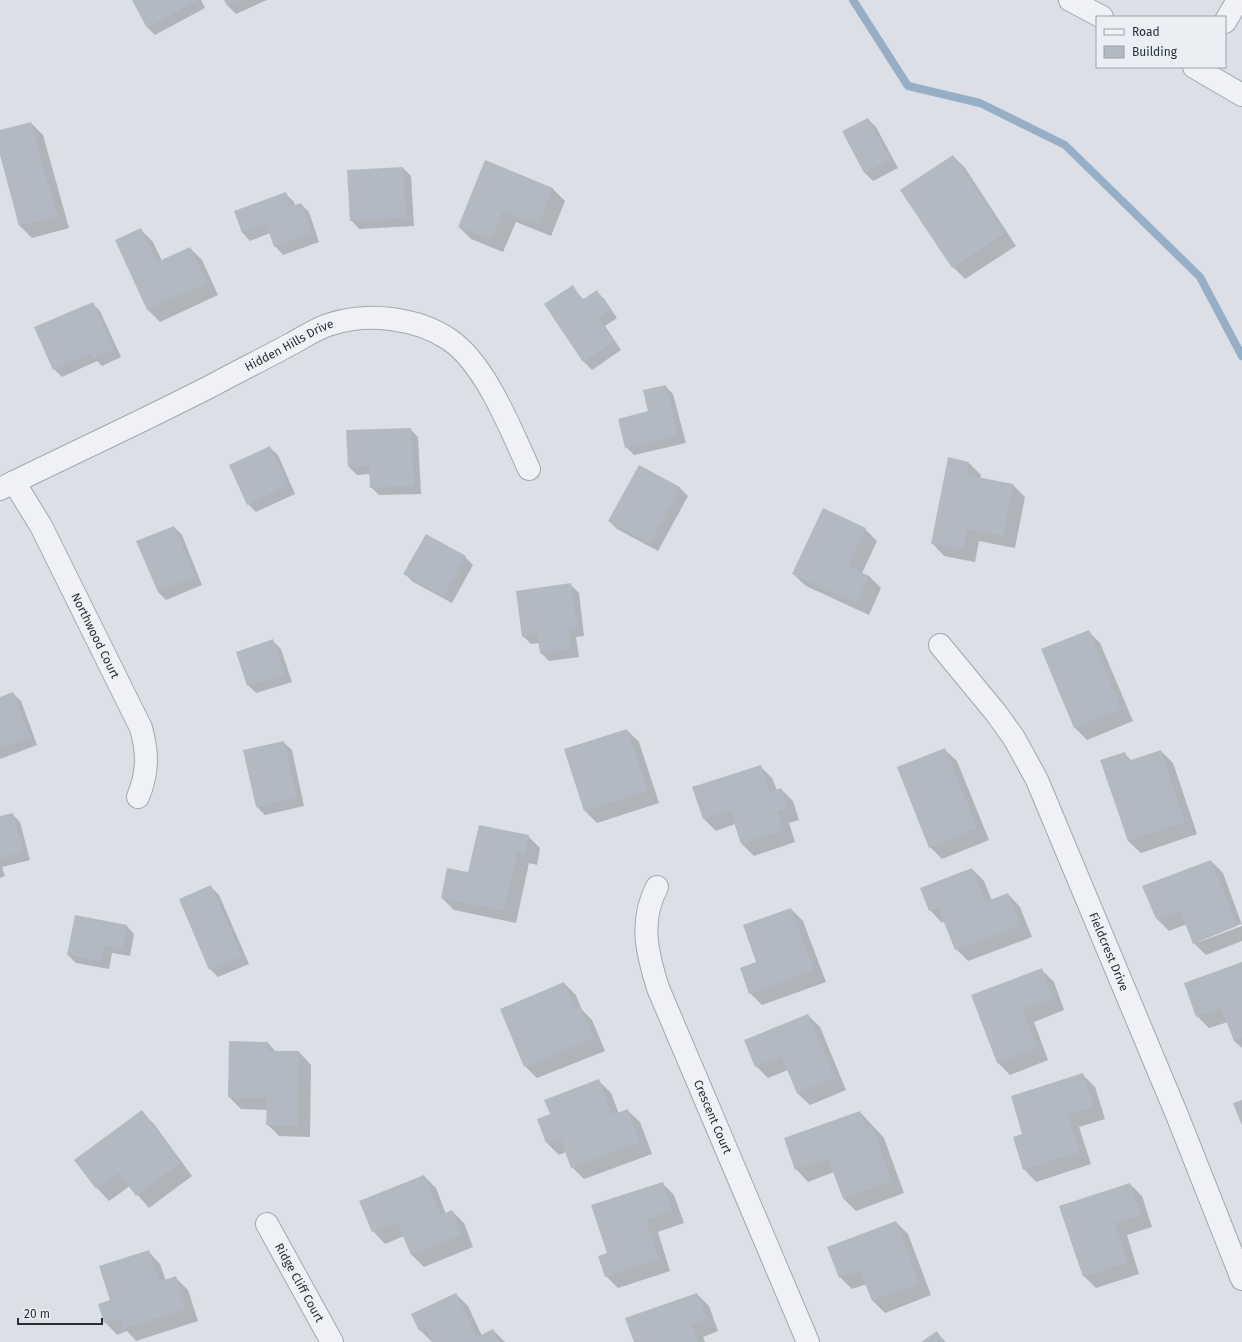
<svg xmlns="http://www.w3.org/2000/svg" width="1242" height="1342" viewBox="0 0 1242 1342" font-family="'Fira Sans',sans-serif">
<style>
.shadow{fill:#0003}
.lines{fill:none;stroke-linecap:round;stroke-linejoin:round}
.stream{stroke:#96afc7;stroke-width:8}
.building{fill:#b3b9c3}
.minor-casing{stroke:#a2a7b0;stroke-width:24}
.tertiary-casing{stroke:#a2a7b0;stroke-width:24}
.minor{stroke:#eff1f5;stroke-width:22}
.tertiary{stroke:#eff1f5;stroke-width:22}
.labels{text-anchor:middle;stroke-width:3;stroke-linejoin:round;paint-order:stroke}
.street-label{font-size:12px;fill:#262f3c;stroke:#ebeff4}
</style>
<rect width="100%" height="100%" fill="#dce0e6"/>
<g class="shadow">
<polygon points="133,0 201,0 205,8 155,35 147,27"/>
<polygon points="225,0 267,0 236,14 228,6"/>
<polygon points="868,119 876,127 898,168 873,181 865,173 844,132"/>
<polygon points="31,123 43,135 69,228 32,238 20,226 0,151 0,131"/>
<polygon points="953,156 965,168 1016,246 965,279 953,267"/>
<polygon points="485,162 553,189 565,201 551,236 516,222 503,252 471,239 459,227"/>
<polygon points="403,168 411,176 414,226 359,229 351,220"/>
<polygon points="286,194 294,202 295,206 301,204 309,212 319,242 283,255 275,246 270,233 250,241 242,232"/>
<polygon points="141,230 153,242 162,261 190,248 202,260 218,295 160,322 148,310 116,241"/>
<polygon points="572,287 584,300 597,292 605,300 617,318 605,326 621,350 592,370 584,362"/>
<polygon points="92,303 100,311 121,357 102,366 97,361 62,377 54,369"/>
<polygon points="665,386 673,394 686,443 634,455 626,447"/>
<polygon points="410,429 418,437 421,494 379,495 371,487 370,474 357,475 349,467"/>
<polygon points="269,447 278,455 295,494 256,512 248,504"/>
<polygon points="969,463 981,475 980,478 1013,485 1025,497 1015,548 979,541 975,562 944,556 932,543"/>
<polygon points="640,466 680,488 688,496 658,551 617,529 609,521"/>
<polygon points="174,527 182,535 202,585 166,600 158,592"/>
<polygon points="865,529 877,541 862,573 869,576 881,588 869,615 806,586 793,574"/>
<polygon points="465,557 473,565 452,603 413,582 405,574"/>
<polygon points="571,585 579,593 584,636 576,637 579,657 549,661 541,653 540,643 531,644 523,636"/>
<polygon points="1088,631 1100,643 1133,721 1087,740 1075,728"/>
<polygon points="273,641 281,649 292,682 256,693 248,685"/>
<polygon points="13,693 21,701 37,745 0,759 0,698"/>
<polygon points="627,730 639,742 659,803 597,823 585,811"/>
<polygon points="283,742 292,750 304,806 265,815 257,807 244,751"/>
<polygon points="944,749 957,761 989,840 942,859 930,847"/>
<polygon points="1161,751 1173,763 1197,834 1141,853 1128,841 1102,761 1125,754 1132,761"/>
<polygon points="760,766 772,778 777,790 781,789 793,801 799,820 789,823 795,842 754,856 742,844 735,824 716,831 704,819"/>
<polygon points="12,814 20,822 30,860 2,867 5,876 0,878 0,817"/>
<polygon points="528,836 540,848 537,865 529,863 516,923 454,910 442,898 469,873"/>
<polygon points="1211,861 1223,873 1242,925 1241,924 1199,940 1199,942 1242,926 1242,941 1206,955 1194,943 1187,924 1169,931 1157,919 1144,886"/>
<polygon points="972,869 984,881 992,901 1008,894 1020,907 1032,937 968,961 956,949 945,921 942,923 930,910"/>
<polygon points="211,887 219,895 249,964 218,977 210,969"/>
<polygon points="791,909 803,921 826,982 762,1005 750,993 758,962"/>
<polygon points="126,925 134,934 130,956 112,953 109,969 76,963 68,955"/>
<polygon points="1242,963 1242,1048 1234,1041 1228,1022 1209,1028 1197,1016"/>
<polygon points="1042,970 1054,982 1064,1010 1034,1022 1048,1060 1010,1075 998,1063 973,996"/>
<polygon points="564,983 576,995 582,1010 592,1020 605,1051 537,1078 525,1066"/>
<polygon points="808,1015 820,1027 846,1090 810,1105 797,1093 788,1070 768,1078 756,1066"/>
<polygon points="268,1043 276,1052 299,1052 311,1065 310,1137 279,1136 267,1124 268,1110 241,1109 229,1097"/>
<polygon points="1083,1075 1095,1087 1105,1119 1079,1127 1091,1164 1036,1182 1024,1169 1024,1135"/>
<polygon points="599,1081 611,1093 619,1114 627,1110 640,1122 652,1154 584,1179 572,1167 566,1152 559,1155 547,1143 539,1120 551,1115"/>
<polygon points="142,1112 154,1124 192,1176 149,1208 130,1186 109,1201 97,1188 76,1160"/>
<polygon points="860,1112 884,1138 904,1193 856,1211 844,1199 834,1172 808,1182 796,1169"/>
<polygon points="424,1176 436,1188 446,1214 452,1211 464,1223 473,1247 424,1267 412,1255 404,1236 385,1244 373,1231"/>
<polygon points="662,1183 674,1195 684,1223 658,1232 670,1271 618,1288 606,1276 609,1254"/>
<polygon points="1130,1184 1142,1196 1152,1227 1127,1235 1139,1274 1096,1288 1084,1276"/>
<polygon points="896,1222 908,1234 931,1295 885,1313 873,1301 867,1284 852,1289 840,1277"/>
<polygon points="148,1251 160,1264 166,1281 176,1278 188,1290 198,1321 136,1341 127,1331 117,1335 105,1322"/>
<polygon points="456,1294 468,1306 482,1336 493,1330 505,1342 432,1342 420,1330"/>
<polygon points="697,1294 709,1306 718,1331 703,1337 705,1342 635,1342"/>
<polygon points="937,1333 946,1342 923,1342"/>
</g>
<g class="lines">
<polyline class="stream" points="853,0 908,86 980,103 1065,145 1200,277 1242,356"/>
</g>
<g class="building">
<polygon points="132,0 198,0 147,28"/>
<polygon points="224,0 241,0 227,6"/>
<polygon points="868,118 890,160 864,173 842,131"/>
<polygon points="31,122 57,216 19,226 0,155 0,130"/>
<polygon points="953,155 1005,233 952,268 900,190"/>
<polygon points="485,160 553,188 539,225 503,211 491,240 458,227"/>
<polygon points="403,167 406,218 350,221 347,170"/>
<polygon points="286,192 291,206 301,203 312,233 274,247 266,224 242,233 234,211"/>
<polygon points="141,228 157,262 190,247 207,283 147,310 115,240"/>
<polygon points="573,285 582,300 597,290 610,310 598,318 614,342 583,362 544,304"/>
<polygon points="93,302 114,349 93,358 90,353 53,370 34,327"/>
<polygon points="666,385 678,435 625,448 618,419 648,411 643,390"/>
<polygon points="411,428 414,486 370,488 369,466 348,467 346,430"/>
<polygon points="270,446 288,485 247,505 229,465"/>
<polygon points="948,457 969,462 967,475 1013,484 1003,536 967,529 963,550 931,544"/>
<polygon points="639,465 680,487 650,544 608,521"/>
<polygon points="823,508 866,528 848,566 869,576 856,604 792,574"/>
<polygon points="174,526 195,577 158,592 136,541"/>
<polygon points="426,534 466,556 444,596 403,574"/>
<polygon points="571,583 577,628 569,629 571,649 540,653 537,634 522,637 516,591"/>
<polygon points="1089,630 1121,709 1074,728 1041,649"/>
<polygon points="273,639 285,674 247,686 236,652"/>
<polygon points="13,692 30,737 0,748 0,697"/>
<polygon points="627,729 648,791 584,811 564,749"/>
<polygon points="284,741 297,798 256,807 243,750"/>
<polygon points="945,748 977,828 929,848 897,767"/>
<polygon points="1161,750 1185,822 1128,841 1100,760 1125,752 1128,761"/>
<polygon points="761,765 770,792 781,788 788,808 777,811 784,830 741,844 730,810 703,819 692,787"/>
<polygon points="13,813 23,852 0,858 0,816"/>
<polygon points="479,825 529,835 525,854 517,852 504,911 441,898 447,868 468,872"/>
<polygon points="1211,860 1237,926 1193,944 1180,910 1156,919 1142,886"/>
<polygon points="972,868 985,902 1008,893 1021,925 955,950 938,907 929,911 920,888"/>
<polygon points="211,885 242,956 209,970 179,899"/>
<polygon points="791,908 814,970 749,994 740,968 756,962 743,925"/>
<polygon points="75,915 127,925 122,949 104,946 101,961 67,955"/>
<polygon points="1242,962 1242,1038 1234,1041 1221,1008 1196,1017 1184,983"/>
<polygon points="1042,968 1053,998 1022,1009 1037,1048 997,1063 971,995"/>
<polygon points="564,982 575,1009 580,1007 594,1038 524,1067 500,1009"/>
<polygon points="808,1014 835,1078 797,1093 781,1056 755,1067 744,1040"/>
<polygon points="229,1041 268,1042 268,1051 299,1051 298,1126 266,1125 267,1098 228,1097"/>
<polygon points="1083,1073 1094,1107 1068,1114 1080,1152 1023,1170 1013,1137 1022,1134 1011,1096"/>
<polygon points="599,1079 612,1115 628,1109 640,1142 571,1168 560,1138 546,1143 537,1119 550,1114 544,1100"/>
<polygon points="1242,1100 1242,1126 1233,1103"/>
<polygon points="142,1110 181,1163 136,1196 119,1173 96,1189 74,1160"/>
<polygon points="860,1111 866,1128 872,1125 892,1181 843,1199 828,1158 795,1170 784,1138"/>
<polygon points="424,1175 441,1215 452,1210 462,1235 411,1255 397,1222 372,1232 359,1201"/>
<polygon points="663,1182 672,1211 646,1220 659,1259 605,1277 598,1256 607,1253 591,1205"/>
<polygon points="1130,1183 1141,1215 1115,1223 1128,1262 1083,1277 1059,1206"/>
<polygon points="896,1221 919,1283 872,1301 860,1270 839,1278 827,1247"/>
<polygon points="149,1250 159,1282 176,1276 186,1309 123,1329 120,1318 104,1323 98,1304 110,1300 99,1266"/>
<polygon points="456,1293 477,1337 493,1329 499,1342 433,1342 426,1328 419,1331 411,1314"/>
<polygon points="697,1293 707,1319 692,1324 698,1342 634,1342 625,1318"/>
<polygon points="937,1331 944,1342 921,1342"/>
</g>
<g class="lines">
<defs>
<g id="minor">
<polyline points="1225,22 1238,0"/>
<path id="s1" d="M14,482l27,44 100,202c7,25 7,45 -3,69"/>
<path id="s2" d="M0,489c71,-35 143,-68 213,-104 26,-14 52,-27 78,-41 13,-7 26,-16 40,-20 38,-12 87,-6 119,16 36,25 61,90 79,129"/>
<path id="s3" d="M940,645l56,68 18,25 23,42 140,335 65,164"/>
<path id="s4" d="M657,887c-18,34 -10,66 1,101l150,354"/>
<path id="s5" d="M267,1224l65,118"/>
</g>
<g id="tertiary">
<polyline points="1070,0 1102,17"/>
<polyline points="1194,67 1242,95"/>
</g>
</defs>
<use href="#minor" class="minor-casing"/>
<use href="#tertiary" class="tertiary-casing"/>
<use href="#minor" class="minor"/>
<use href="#tertiary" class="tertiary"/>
</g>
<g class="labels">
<g class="street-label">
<text dy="4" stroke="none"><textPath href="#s2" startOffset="323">Hidden Hills Drive</textPath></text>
<text dy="4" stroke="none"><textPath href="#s1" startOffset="174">Northwood Court</textPath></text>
<text dy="4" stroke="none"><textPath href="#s3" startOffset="353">Fieldcrest Drive</textPath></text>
<text dy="4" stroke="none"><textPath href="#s4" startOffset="244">Crescent Court</textPath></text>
<text dy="4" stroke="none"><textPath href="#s5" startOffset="67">Ridge Cliff Court</textPath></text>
</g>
</g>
<rect x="1096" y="16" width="130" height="52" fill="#ebeff4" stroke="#9ca2aa"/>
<rect x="1104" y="29" width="20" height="6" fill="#eff1f5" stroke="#9ca2aa"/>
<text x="1132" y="36" font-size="12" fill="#262f3c">Road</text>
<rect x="1104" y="46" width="20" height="12" fill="#b3b9c3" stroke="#9ca2aa"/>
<text x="1132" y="56" font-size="12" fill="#262f3c">Building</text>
<path d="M18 1318v6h84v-6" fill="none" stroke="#262f3c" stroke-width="2"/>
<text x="24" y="1318" font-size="12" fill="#262f3c" stroke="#ebeff4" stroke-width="3" paint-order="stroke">20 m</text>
</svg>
